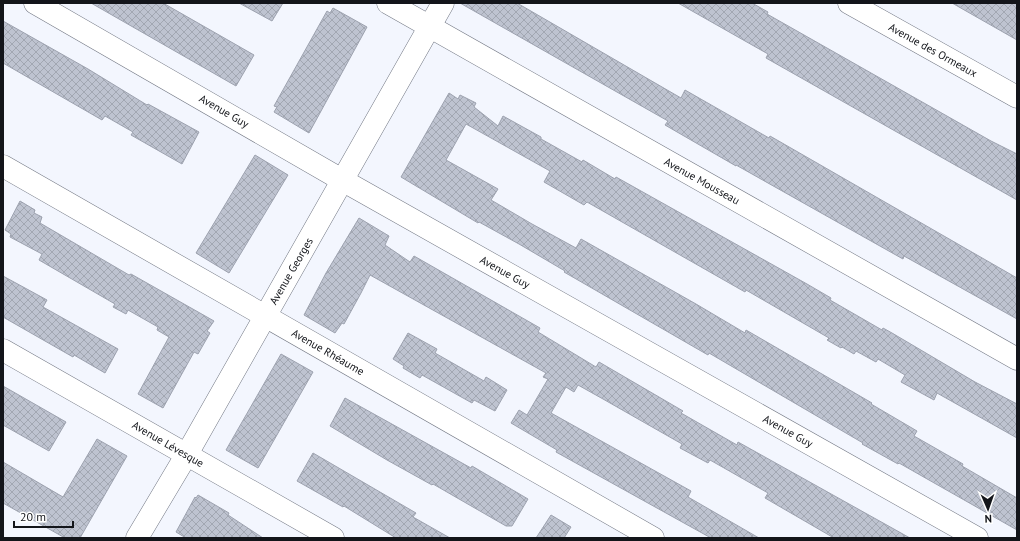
<svg xmlns="http://www.w3.org/2000/svg" width="1020" height="541" viewBox="0 0 1020 541" font-family="'PT Sans',sans-serif">
<style>
.building{fill:url(#building-cross-hatch);stroke:#9da2af}
.lines{fill:none;stroke-linecap:round;stroke-linejoin:round}
.minor-casing{stroke:#737884;stroke-width:23}
.minor{stroke:#fff;stroke-width:22}
.labels{text-anchor:middle;stroke-width:3.5;stroke-linejoin:round;paint-order:stroke}
.street-label{font-size:11px;fill:#13151a;stroke:#fff}
</style>
<defs>
<pattern id="building-cross-hatch" width="8" height="8" patternUnits="userSpaceOnUse"><rect width="8" height="8" fill="#bec3d0"/><path d="M0 0l8 8M0 8l8-8" fill="none" stroke="#a2a7b2"/></pattern>
</defs>
<rect width="100%" height="100%" fill="#f3f6fe"/>
<g class="building">
<polygon points="91,3 163,3 254,55 236,86"/>
<polygon points="239,3 283,3 272,21"/>
<polygon points="460,3 517,3 681,98 685,90 769,138 770,136 1017,278 1017,319 904,256 903,259 736,165 736,166 665,125 668,121"/>
<polygon points="678,3 752,3 768,12 767,14 991,141 1017,154 1017,200 766,58 768,54"/>
<polygon points="952,3 1017,3 1017,40"/>
<polygon points="333,8 367,27 309,133 274,112 277,107 274,106 327,11 330,13"/>
<polygon points="3,21 88,69 147,105 148,104 199,132 182,164 131,135 133,132 105,116 102,120 3,63"/>
<polygon points="449,93 458,99 460,95 476,103 474,107 498,126 503,116 541,137 541,139 582,162 583,160 615,179 616,177 807,284 831,298 830,300 882,330 883,328 892,333 975,382 1017,404 1017,438 937,393 934,400 901,382 905,375 878,359 876,362 856,351 854,354 842,347 841,348 827,340 829,338 746,290 745,292 587,202 584,205 544,182 550,171 466,124 446,160 498,189 491,200 532,224 576,248 581,239 696,304 745,333 746,330 872,403 871,404 917,431 914,436 963,464 962,466 1017,498 1017,530 899,463 898,464 862,444 863,443 709,353 708,355 564,272 565,271 519,244 479,222 478,223 401,177"/>
<polygon points="255,155 288,175 229,273 196,253"/>
<polygon points="20,201 35,210 34,213 42,217 40,223 129,275 131,274 214,321 207,331 210,333 198,354 194,352 163,408 138,394 169,337 157,330 158,327 128,310 126,314 113,307 115,304 39,260 42,254 10,237 11,234 5,230"/>
<polygon points="359,218 389,236 385,245 410,262 414,256 540,328 538,332 596,367 599,362 683,411 681,413 737,445 738,442 910,538 834,538 765,498 768,493 710,460 708,463 680,448 682,444 603,399 578,385 574,392 566,387 551,413 691,491 688,497 759,538 711,538 556,452 557,450 511,423 519,410 527,415 548,379 543,377 546,373 370,275 361,293 344,324 342,323 335,333 304,315 326,273"/>
<polygon points="3,276 47,300 43,307 118,349 105,373 74,355 73,357 3,317"/>
<polygon points="408,333 437,349 435,353 484,381 486,377 507,390 495,411 474,400 472,403 422,375 420,378 403,368 404,366 393,359"/>
<polygon points="281,354 313,372 258,468 226,450"/>
<polygon points="3,386 66,422 49,451 3,425"/>
<polygon points="345,398 471,468 472,466 528,499 512,526 506,526 433,484 432,485 387,460 330,426"/>
<polygon points="97,439 127,456 80,538 65,538 3,503 3,462 63,497"/>
<polygon points="313,453 416,513 413,517 450,538 396,538 344,506 343,507 297,481"/>
<polygon points="198,495 229,513 228,515 263,538 186,538 176,532 195,497 196,498"/>
<polygon points="551,515 571,527 564,538 536,538"/>
</g>
<g class="lines">
<defs>
<g id="minor">
<polyline points="35,3 342,180 977,538"/>
<polyline points="388,3 1017,359"/>
<polyline points="849,3 1017,97"/>
<polyline points="3,166 653,538"/>
<polyline points="3,350 333,538"/>
<polyline points="137,538 187,454 443,3"/>
</g>
</defs>
<use href="#minor" class="minor-casing"/>
<use href="#minor" class="minor"/>
</g>
<g class="labels">
<g class="street-label">
<text transform="translate(933 50) rotate(29)" y="4">Avenue des Ormeaux</text>
<text transform="translate(224 111) rotate(30)" y="4">Avenue Guy</text>
<text transform="translate(702 181) rotate(29)" y="4">Avenue Mousseau</text>
<text transform="translate(291 271) rotate(-60)" y="4">Avenue Georges</text>
<text transform="translate(505 272) rotate(29)" y="4">Avenue Guy</text>
<text transform="translate(328 352) rotate(30)" y="4">Avenue Rhéaume</text>
<text transform="translate(788 431) rotate(29)" y="4">Avenue Guy</text>
<text transform="translate(168 444) rotate(30)" y="4">Avenue Lévesque</text>
</g>
</g>
<rect width="1020" height="541" fill="none" stroke="#13151a" stroke-width="8"/>
<g transform="translate(988 509) rotate(178)" stroke="#ffffff" stroke-width="3" paint-order="stroke">
<path d="M0-3L7 15L0 10L-7 15Z" fill="#13151a"/>
<text y="-6" font-size="11" font-weight="bold" text-anchor="middle" fill="#13151a">N</text>
</g>
<path d="M14 521v6h59v-6" fill="none" stroke="#13151a" stroke-width="2"/>
<text x="20" y="521" font-size="12" fill="#13151a" stroke="#ffffff" stroke-width="3" paint-order="stroke">20 m</text>
</svg>
